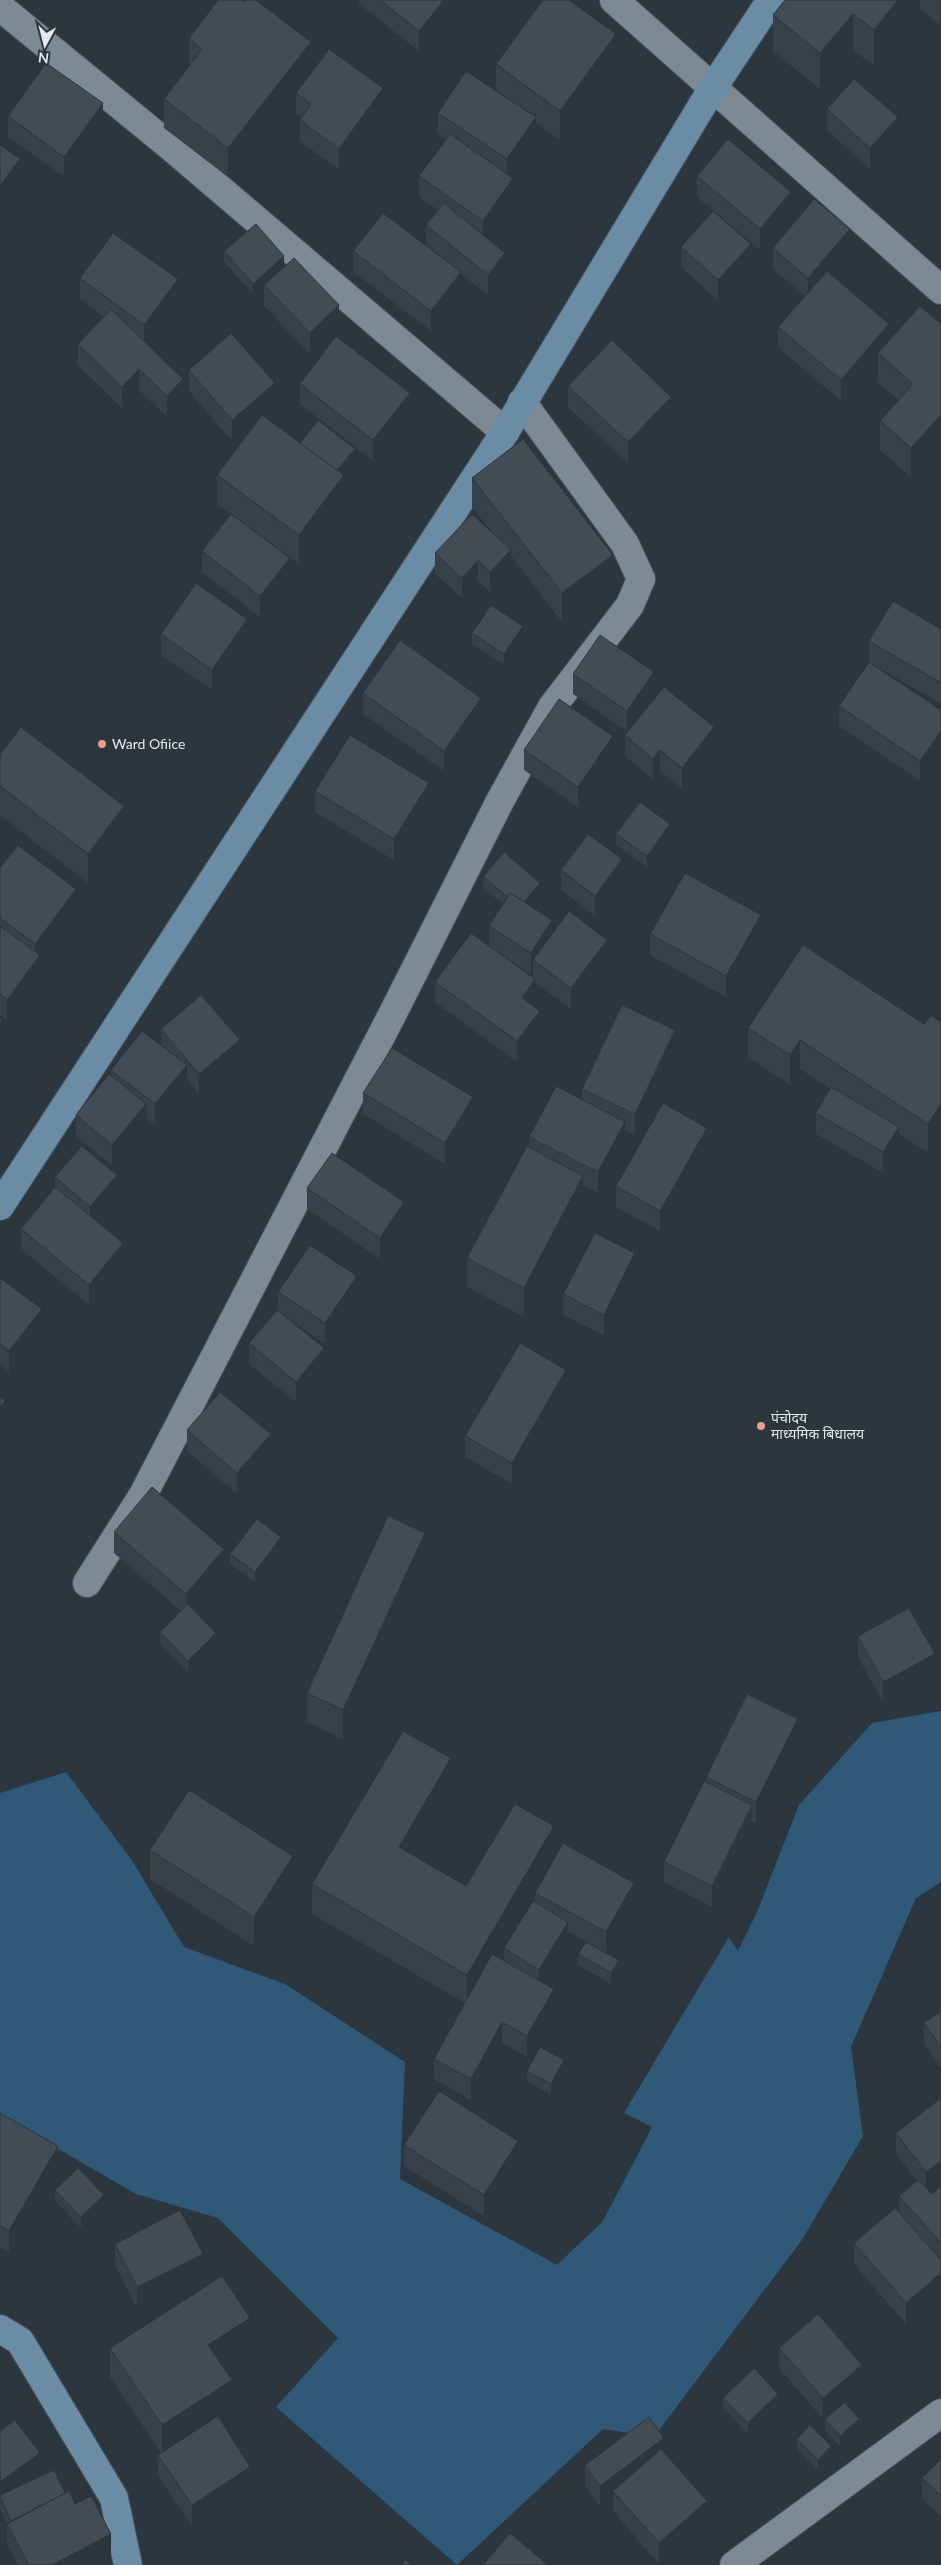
<svg xmlns="http://www.w3.org/2000/svg" width="941" height="2565" viewBox="0 0 941 2565" font-family="Lato,'Noto Sans Devanagari',sans-serif">
<style>
.green{fill:#2f5976}
.lines{fill:none;stroke-linecap:round;stroke-linejoin:round}
.street-casing{stroke:#49525a;stroke-width:30}
.secondary-casing{stroke:#49525a;stroke-width:30}
.street{stroke:#7d8a93;stroke-width:28}
.secondary{stroke:#6a8da5;stroke-width:28}
.wall{fill:#384149;fill-rule:evenodd}
.shaded-wall{fill:#2e353c}
.building{fill:#414c55;stroke:#2e353c}
.poi-dot{fill:#f49d8d;stroke:#2b363e;stroke-width:2}
.labels{text-anchor:middle;stroke-width:4;stroke-linejoin:round;paint-order:stroke}
.poi-label{font-size:14px;fill:#e3e9ef;stroke:#2b363e;text-anchor:start}
</style>
<rect width="100%" height="100%" fill="#2b363e"/>
<polygon class="green" points="941,1711 941,1882 916,1898 851,2047 863,2136 802,2240 654,2437 603,2429 457,2565 276,2407 338,2338 218,2218 136,2194 60,2150 0,2135 0,1793 66,1772 131,1859 184,1947 285,1984 405,2062 400,2179 557,2265 603,2221 652,2127 624,2113 729,1937 738,1951 757,1912 799,1805 872,1723"/>
<g class="lines">
<defs>
<g id="street">
<polyline points="614,0 941,290"/>
<polyline points="0,7 172,148 505,432"/>
<polyline points="87,1583 143,1495 393,1013 500,801 552,707 630,605 641,579 625,544 522,402"/>
<polyline points="734,2565 941,2413"/>
</g>
<g id="secondary">
<polyline points="0,1206 505,432 712,89 771,0"/>
<polyline points="0,2329 20,2341 114,2498 128,2565"/>
</g>
</defs>
<use href="#street" class="street-casing"/>
<use href="#secondary" class="secondary-casing"/>
<use href="#street" class="street"/>
<use href="#secondary" class="secondary"/>
</g>
<g class="wall">
<polygon points="359,0 460,0 419,51 359,4"/>
<polygon points="785,0 941,0 941,23 940,25 920,9 874,66 853,50 820,89 773,51 773,15"/>
<polygon points="189,38 311,71 228,177 164,128 164,99 189,67"/>
<polygon points="616,63 560,140 536,123 536,137 510,175 513,198 486,237 505,274 488,295 461,274 461,293 431,331 353,272 353,251 426,245 426,225 438,210 419,197 419,176 446,139 438,133 438,113 496,90 496,64"/>
<polygon points="296,93 383,109 339,170 300,141 300,120 302,118 296,114"/>
<polygon points="827,109 898,137 870,169 827,130"/>
<polygon points="8,116 103,124 64,177 8,137"/>
<polygon points="697,176 791,213 760,250 697,197"/>
<polygon points="681,247 751,265 718,301 681,267"/>
<polygon points="773,248 850,249 830,273 889,340 920,306 911,477 880,450 880,421 899,401 878,382 878,358 841,401 778,347 778,327 805,296 773,269"/>
<polygon points="224,251 284,267 339,326 310,354 264,306 264,285 280,271 253,294 224,262"/>
<polygon points="80,278 178,300 146,343 183,400 167,417 139,390 122,408 78,365 78,344 104,317 80,299"/>
<polygon points="189,370 275,404 262,415 300,443 355,460 343,474 344,504 299,564 257,534 290,579 260,617 202,572 202,551 231,514 217,504 217,475 262,415 232,441 189,391"/>
<polygon points="300,384 410,414 373,461 300,404"/>
<polygon points="568,386 671,417 628,463 568,407"/>
<polygon points="472,478 613,584 562,622 511,556 511,571 490,592 478,581 462,598 435,574 435,553 494,535 472,507"/>
<polygon points="941,629 941,704 874,665 941,710 941,751 920,781 839,726 839,706 869,662 869,641"/>
<polygon points="472,633 523,637 504,665 472,644"/>
<polygon points="161,634 247,640 212,690 161,655"/>
<polygon points="573,674 654,692 627,732 573,694"/>
<polygon points="363,693 481,719 444,771 363,714"/>
<polygon points="625,735 714,748 682,789 660,771 653,779 625,756"/>
<polygon points="524,750 613,757 578,807 524,770"/>
<polygon points="0,754 124,835 88,883 0,815"/>
<polygon points="315,791 429,803 394,860 315,812"/>
<polygon points="616,834 670,835 647,867 616,845"/>
<polygon points="0,868 76,910 40,958 40,975 7,1020 0,1015"/>
<polygon points="561,870 622,880 595,916 561,890"/>
<path d="M483,877l57,16 -10,13 22,27 55,28 -36,48 -36,-26v16l-4,6 9,26 -23,31 -82,-60v-20l54,-36v-20l14,-22 -20,-16zM505,957l26,17 2,-3v6z"/>
<polygon points="650,934 761,936 726,997 650,955"/>
<polygon points="931,1015 928,1153 899,1134 899,1148 883,1173 816,1134 816,1113 830,1089 800,1069 790,1085 748,1057 748,1028 924,1024"/>
<polygon points="161,1029 240,1061 199,1094 187,1079 187,1086 155,1125 146,1118 146,1125 112,1166 76,1136 76,1115 111,1075 111,1070 161,1045"/>
<polygon points="675,1051 635,1135 625,1130 625,1143 598,1193 583,1185 583,1205 524,1317 467,1287 467,1258 529,1147 529,1137 582,1099 582,1089"/>
<polygon points="363,1093 473,1118 445,1164 363,1114"/>
<polygon points="707,1149 660,1231 616,1207 616,1186"/>
<polygon points="55,1177 117,1196 96,1221 123,1264 89,1305 21,1249 21,1229 55,1188"/>
<polygon points="307,1188 404,1222 380,1259 307,1209"/>
<polygon points="635,1274 604,1335 563,1315 563,1294"/>
<polygon points="0,1278 42,1330 9,1372 0,1365"/>
<polygon points="278,1292 357,1296 325,1344 291,1321 324,1368 296,1402 249,1364 249,1343 278,1311"/>
<polygon points="566,1391 512,1484 465,1457 465,1436"/>
<polygon points="187,1430 271,1455 237,1494 187,1451"/>
<polygon points="114,1532 224,1570 192,1608 216,1644 188,1672 160,1643 160,1632 181,1611 114,1553"/>
<polygon points="281,1548 255,1582 230,1564 230,1554"/>
<polygon points="425,1562 343,1739 307,1722 307,1693"/>
<polygon points="858,1636 935,1675 883,1702 858,1657"/>
<polygon points="798,1740 756,1823 752,1821 752,1826 712,1907 664,1882 664,1862 706,1782 706,1777"/>
<polygon points="451,1788 411,1854 466,1886 554,1855 495,1956 504,1961 504,1948 535,1902 535,1893 634,1904 606,1953 568,1932 568,1943 544,1983 554,2009 527,2057 502,2043 471,2100 434,2079 434,2059 465,2003 312,1914 312,1884"/>
<polygon points="150,1850 293,1885 254,1946 150,1879"/>
<polygon points="578,1954 619,1971 611,1984 578,1965"/>
<polygon points="941,2011 941,2068 924,2044 924,2023"/>
<polygon points="527,2071 564,2071 551,2095 527,2081"/>
<polygon points="941,2098 941,2182 929,2191 932,2194 941,2186 941,2294 906,2324 854,2264 854,2243 899,2213 899,2196 917,2181 896,2153 896,2133"/>
<polygon points="0,2113 58,2167 9,2252 0,2247"/>
<polygon points="404,2145 518,2162 484,2216 404,2166"/>
<polygon points="55,2190 104,2206 81,2228 55,2201"/>
<polygon points="115,2244 203,2274 137,2308 115,2264"/>
<polygon points="110,2348 250,2348 222,2365 232,2409 219,2418 250,2487 192,2526 158,2476 158,2455 161,2453 110,2377"/>
<polygon points="779,2348 862,2385 823,2419 779,2368"/>
<polygon points="723,2398 778,2404 748,2434 723,2408"/>
<polygon points="825,2419 859,2430 840,2447 825,2430"/>
<polygon points="0,2431 40,2474 30,2481 65,2493 75,2504 111,2554 91,2565 18,2565 7,2544 7,2524 0,2508"/>
<polygon points="797,2439 831,2456 818,2470 797,2449"/>
<polygon points="664,2453 707,2522 659,2564 613,2511 613,2497 600,2507 585,2486 585,2465"/>
<polygon points="941,2459 941,2517 922,2499 922,2478"/>
</g>
<g class="shaded-wall">
<polygon points="444,0 460,0 419,51 419,31"/>
<polygon points="898,0 920,0 920,9 874,66 874,30"/>
<polygon points="940,0 941,0 941,23 940,25"/>
<polygon points="853,14 853,50 820,89 820,53"/>
<polygon points="616,34 616,63 560,140 560,111"/>
<polygon points="311,42 311,71 228,177 228,148"/>
<polygon points="383,88 383,109 339,170 339,149"/>
<polygon points="103,103 103,124 64,177 64,157"/>
<polygon points="536,117 536,137 507,179 507,159"/>
<polygon points="898,117 898,137 870,169 870,148"/>
<polygon points="20,159 20,179 0,206 0,186"/>
<polygon points="513,178 513,198 483,242 483,221"/>
<polygon points="791,192 791,213 760,250 760,229"/>
<polygon points="850,229 850,249 808,299 808,278"/>
<polygon points="751,244 751,265 718,301 718,280"/>
<polygon points="505,253 505,274 488,295 488,275"/>
<polygon points="284,256 284,267 253,294 253,284"/>
<polygon points="461,272 461,293 431,331 431,311"/>
<polygon points="178,279 178,300 144,346 144,325"/>
<polygon points="339,305 339,326 310,354 310,333"/>
<polygon points="889,324 889,345 878,353 878,358 841,401 841,380"/>
<polygon points="139,369 139,390 122,408 122,387"/>
<polygon points="183,379 183,400 167,417 167,396"/>
<polygon points="275,383 275,404 232,441 232,420"/>
<polygon points="410,393 410,414 373,461 373,440"/>
<polygon points="671,397 671,417 628,463 628,442"/>
<polygon points="941,415 941,444 911,477 911,448"/>
<polygon points="355,449 355,460 336,482 336,472"/>
<polygon points="344,475 344,504 299,564 299,535"/>
<polygon points="511,550 511,571 490,592 490,572"/>
<polygon points="613,555 613,584 562,622 562,593"/>
<polygon points="290,558 290,579 260,617 260,596"/>
<polygon points="478,561 478,581 462,598 462,578"/>
<polygon points="247,619 247,640 212,690 212,670"/>
<polygon points="523,626 523,637 504,665 504,654"/>
<polygon points="654,672 654,692 627,732 627,711"/>
<polygon points="481,698 481,719 444,771 444,751"/>
<polygon points="714,727 714,748 682,789 682,768"/>
<polygon points="941,731 941,751 920,781 920,761"/>
<polygon points="613,736 613,757 578,807 578,787"/>
<polygon points="660,750 660,771 653,779 653,759"/>
<polygon points="429,783 429,803 394,860 394,839"/>
<polygon points="124,806 124,835 88,883 88,854"/>
<polygon points="670,824 670,835 647,867 647,856"/>
<polygon points="622,859 622,880 595,916 595,896"/>
<polygon points="540,883 540,893 520,918 520,907"/>
<polygon points="76,889 76,910 40,958 40,975 7,1020 7,1000 35,962 35,944"/>
<polygon points="761,915 761,936 726,997 726,976"/>
<polygon points="552,920 552,941 533,960 533,971 531,974 531,953"/>
<polygon points="607,940 607,961 571,1009 571,988"/>
<polygon points="535,979 535,999 522,1018 522,998"/>
<polygon points="540,1011 540,1031 517,1062 517,1041"/>
<polygon points="3,1019 3,1030 0,1035 0,1024"/>
<polygon points="675,1030 675,1051 635,1135 635,1114"/>
<polygon points="240,1040 240,1061 199,1094 199,1074"/>
<polygon points="800,1040 800,1069 790,1085 790,1055"/>
<polygon points="187,1065 187,1086 155,1125 155,1104"/>
<polygon points="473,1097 473,1118 445,1164 445,1143"/>
<polygon points="146,1104 146,1125 112,1166 112,1145"/>
<polygon points="941,1104 941,1133 928,1153 928,1124"/>
<polygon points="625,1122 625,1143 598,1193 598,1172"/>
<polygon points="899,1127 899,1148 883,1173 883,1152"/>
<polygon points="707,1128 707,1149 660,1231 660,1211"/>
<polygon points="117,1175 117,1196 90,1227 90,1207"/>
<polygon points="583,1176 583,1205 524,1317 524,1288"/>
<polygon points="404,1202 404,1222 380,1259 380,1238"/>
<polygon points="123,1243 123,1264 89,1305 89,1285"/>
<polygon points="635,1253 635,1274 604,1335 604,1315"/>
<polygon points="357,1276 357,1296 325,1344 325,1323"/>
<polygon points="42,1309 42,1330 9,1372 9,1351"/>
<polygon points="324,1348 324,1368 296,1402 296,1382"/>
<polygon points="566,1370 566,1391 512,1484 512,1463"/>
<polygon points="5,1401 5,1422 0,1427 0,1407"/>
<polygon points="271,1434 271,1455 237,1494 237,1473"/>
<polygon points="425,1533 425,1562 343,1739 343,1710"/>
<polygon points="281,1537 281,1548 255,1582 255,1572"/>
<polygon points="224,1549 224,1570 186,1615 186,1594"/>
<polygon points="216,1633 216,1644 188,1672 188,1661"/>
<polygon points="935,1654 935,1675 883,1702 883,1682"/>
<polygon points="798,1719 798,1740 756,1823 756,1802"/>
<polygon points="451,1758 451,1788 399,1876 399,1847"/>
<polygon points="752,1805 752,1826 712,1907 712,1886"/>
<polygon points="554,1826 554,1855 467,2004 467,1975"/>
<polygon points="293,1856 293,1885 254,1946 254,1917"/>
<polygon points="634,1883 634,1904 606,1953 606,1932"/>
<polygon points="568,1922 568,1943 539,1991 539,1970"/>
<polygon points="619,1960 619,1971 611,1984 611,1973"/>
<polygon points="554,1989 554,2009 527,2057 527,2036"/>
<polygon points="502,2022 502,2043 471,2100 471,2079"/>
<polygon points="564,2060 564,2071 551,2095 551,2084"/>
<polygon points="518,2141 518,2162 484,2216 484,2195"/>
<polygon points="58,2146 58,2167 9,2252 9,2231"/>
<polygon points="941,2161 941,2182 926,2193 926,2172"/>
<polygon points="104,2195 104,2206 81,2228 81,2217"/>
<polygon points="203,2254 203,2274 137,2308 137,2287"/>
<polygon points="941,2273 941,2294 906,2324 906,2303"/>
<polygon points="250,2318 250,2348 208,2374 208,2345"/>
<polygon points="862,2365 862,2385 823,2419 823,2398"/>
<polygon points="232,2380 232,2409 162,2455 162,2425"/>
<polygon points="778,2394 778,2404 748,2434 748,2423"/>
<polygon points="859,2419 859,2430 840,2447 840,2436"/>
<polygon points="664,2438 664,2459 613,2491 613,2497 600,2507 600,2486"/>
<polygon points="831,2446 831,2456 818,2470 818,2460"/>
<polygon points="40,2453 40,2474 2,2502 0,2497 0,2482"/>
<polygon points="250,2467 250,2487 192,2526 192,2505"/>
<polygon points="707,2501 707,2522 659,2564 659,2543"/>
<polygon points="111,2534 111,2554 91,2565 52,2565"/>
</g>
<g class="building">
<polygon points="218,0 243,0 245,2 247,0 256,0 311,42 228,148 164,99 202,49 189,38"/>
<polygon points="380,0 444,0 419,31"/>
<polygon points="543,0 569,0 616,34 560,111 496,64"/>
<polygon points="785,0 898,0 874,30 853,14 820,53 773,15"/>
<polygon points="329,49 383,88 339,149 300,120 311,104 296,93"/>
<polygon points="46,63 103,103 64,157 8,116"/>
<polygon points="466,71 536,117 507,159 438,113"/>
<polygon points="854,79 898,117 870,148 827,109"/>
<polygon points="450,134 513,178 483,221 419,176"/>
<polygon points="728,139 791,192 760,229 697,176"/>
<polygon points="0,145 20,159 0,186"/>
<polygon points="814,199 850,229 808,278 773,248"/>
<polygon points="444,203 505,253 488,275 426,225"/>
<polygon points="713,211 751,244 718,280 681,247"/>
<polygon points="383,213 461,272 431,311 353,251"/>
<polygon points="256,224 284,256 253,284 224,251"/>
<polygon points="113,233 178,279 144,325 80,278"/>
<polygon points="294,258 339,305 310,333 264,285"/>
<polygon points="827,271 889,324 841,380 778,327"/>
<polygon points="920,306 941,324 941,415 911,448 880,421 913,384 878,353"/>
<polygon points="111,309 183,379 167,396 139,369 122,387 78,344"/>
<polygon points="231,333 275,383 232,420 189,370"/>
<polygon points="336,336 410,393 373,440 300,384"/>
<polygon points="612,340 671,397 628,442 568,386"/>
<polygon points="262,415 344,475 299,535 217,475"/>
<polygon points="318,420 355,449 337,470 300,443"/>
<polygon points="523,439 613,555 562,593 472,478"/>
<polygon points="231,514 290,558 260,596 202,551"/>
<polygon points="472,514 511,550 490,572 478,561 462,578 435,553"/>
<polygon points="196,583 247,619 212,670 161,634"/>
<polygon points="893,601 941,629 941,683 869,641"/>
<polygon points="491,605 523,626 504,654 472,633"/>
<polygon points="600,635 654,672 627,711 573,674"/>
<polygon points="400,640 481,698 444,751 363,693"/>
<polygon points="869,662 941,710 941,731 920,761 839,706"/>
<polygon points="664,687 714,727 682,768 660,750 653,759 625,735"/>
<polygon points="559,699 613,736 578,787 524,750"/>
<polygon points="21,727 124,806 88,854 0,786 0,754"/>
<polygon points="350,735 429,783 394,839 315,791"/>
<polygon points="640,802 670,824 647,856 616,834"/>
<polygon points="588,834 622,859 595,896 561,870"/>
<polygon points="18,845 76,889 35,944 0,918 0,868"/>
<polygon points="504,852 540,883 524,902 510,893 508,897 483,877"/>
<polygon points="685,873 761,915 726,976 650,934"/>
<polygon points="510,893 552,920 531,953 489,926"/>
<polygon points="569,911 607,940 571,988 533,960"/>
<polygon points="0,926 40,955 7,1000 0,994"/>
<polygon points="471,933 535,979 522,998 540,1011 517,1041 435,982"/>
<polygon points="803,945 924,1024 931,1015 941,1022 941,1104 928,1124 800,1040 790,1055 748,1028"/>
<polygon points="201,995 240,1040 199,1074 161,1029"/>
<polygon points="622,1005 675,1030 635,1114 582,1089"/>
<polygon points="0,1017 3,1019 0,1024"/>
<polygon points="142,1031 187,1065 155,1104 111,1070"/>
<polygon points="392,1048 473,1097 445,1143 363,1093"/>
<polygon points="109,1074 146,1104 112,1145 76,1115"/>
<polygon points="556,1086 625,1122 598,1172 529,1137"/>
<polygon points="831,1087 899,1127 883,1152 816,1113"/>
<polygon points="663,1103 707,1128 660,1211 616,1186"/>
<polygon points="82,1146 117,1175 90,1207 55,1177"/>
<polygon points="527,1146 583,1176 524,1288 467,1258"/>
<polygon points="332,1153 404,1202 380,1238 307,1188"/>
<polygon points="55,1187 123,1243 89,1285 21,1229"/>
<polygon points="595,1233 635,1253 604,1315 563,1294"/>
<polygon points="310,1245 357,1276 325,1323 278,1292"/>
<polygon points="0,1278 42,1309 9,1351 0,1344"/>
<polygon points="277,1310 324,1348 296,1382 249,1343"/>
<polygon points="520,1343 566,1370 512,1463 465,1436"/>
<polygon points="220,1392 271,1434 237,1473 187,1430"/>
<polygon points="0,1397 5,1401 0,1407"/>
<polygon points="152,1487 224,1549 186,1594 114,1532"/>
<polygon points="388,1516 425,1533 343,1710 307,1693"/>
<polygon points="257,1519 281,1537 255,1572 230,1554"/>
<polygon points="188,1604 216,1633 188,1661 160,1632"/>
<polygon points="909,1608 935,1654 883,1682 858,1636"/>
<polygon points="747,1694 798,1719 756,1802 706,1777"/>
<polygon points="403,1731 451,1758 399,1847 466,1886 515,1804 554,1826 467,1975 312,1884"/>
<polygon points="704,1781 752,1805 712,1886 664,1862"/>
<polygon points="189,1790 293,1856 254,1917 150,1850"/>
<polygon points="563,1843 634,1883 606,1932 535,1893"/>
<polygon points="533,1901 568,1922 539,1970 504,1948"/>
<polygon points="586,1942 619,1960 611,1973 578,1954"/>
<polygon points="492,1954 554,1989 527,2036 502,2022 471,2079 434,2059"/>
<polygon points="941,2011 941,2047 924,2023"/>
<polygon points="540,2047 564,2060 551,2084 527,2071"/>
<polygon points="439,2091 518,2141 484,2195 404,2145"/>
<polygon points="941,2098 941,2161 926,2172 896,2133"/>
<polygon points="0,2113 58,2146 9,2231 0,2226"/>
<polygon points="78,2168 104,2195 81,2217 55,2190"/>
<polygon points="918,2180 932,2194 941,2186 941,2243 899,2196"/>
<polygon points="895,2208 941,2260 941,2273 906,2303 854,2243"/>
<polygon points="180,2210 203,2254 137,2287 115,2244"/>
<polygon points="222,2276 250,2318 208,2345 232,2380 162,2425 110,2348"/>
<polygon points="818,2314 862,2365 823,2398 779,2348"/>
<polygon points="754,2368 778,2394 748,2423 723,2398"/>
<polygon points="845,2402 859,2419 840,2436 825,2419"/>
<polygon points="218,2416 250,2467 192,2505 158,2455"/>
<polygon points="649,2417 664,2438 600,2486 585,2465"/>
<polygon points="15,2420 40,2453 0,2482 0,2431"/>
<polygon points="810,2425 831,2446 818,2460 797,2439"/>
<polygon points="661,2449 707,2501 659,2543 613,2491"/>
<polygon points="941,2459 941,2496 922,2478"/>
<polygon points="54,2470 65,2493 11,2521 0,2497 0,2495"/>
<polygon points="69,2491 75,2504 91,2496 111,2534 52,2565 29,2565 7,2524"/>
<polygon points="510,2533 548,2565 483,2565"/>
<polygon points="406,2560 411,2565 400,2565"/>
</g>
<g class="poi-dot">
<circle cx="102" cy="744" r="5"/>
<circle cx="761" cy="1426" r="5"/>
</g>
<g class="labels">
<g class="poi-label">
<text x="112" y="749">Ward Ofiice</text>
<text x="771" y="1423">पंचोदय<tspan x="771" dy="16">माध्यमिक बिधालय</tspan></text>
</g>
</g>
<g transform="translate(45 45) rotate(187)" stroke="#2b363e" stroke-width="4" paint-order="stroke">
<path d="M0-4L9 19L0 12L-9 19Z" fill="#e3e9ef"/>
<text y="-8" font-size="14" font-weight="bold" text-anchor="middle" fill="#e3e9ef">N</text>
</g>
</svg>
